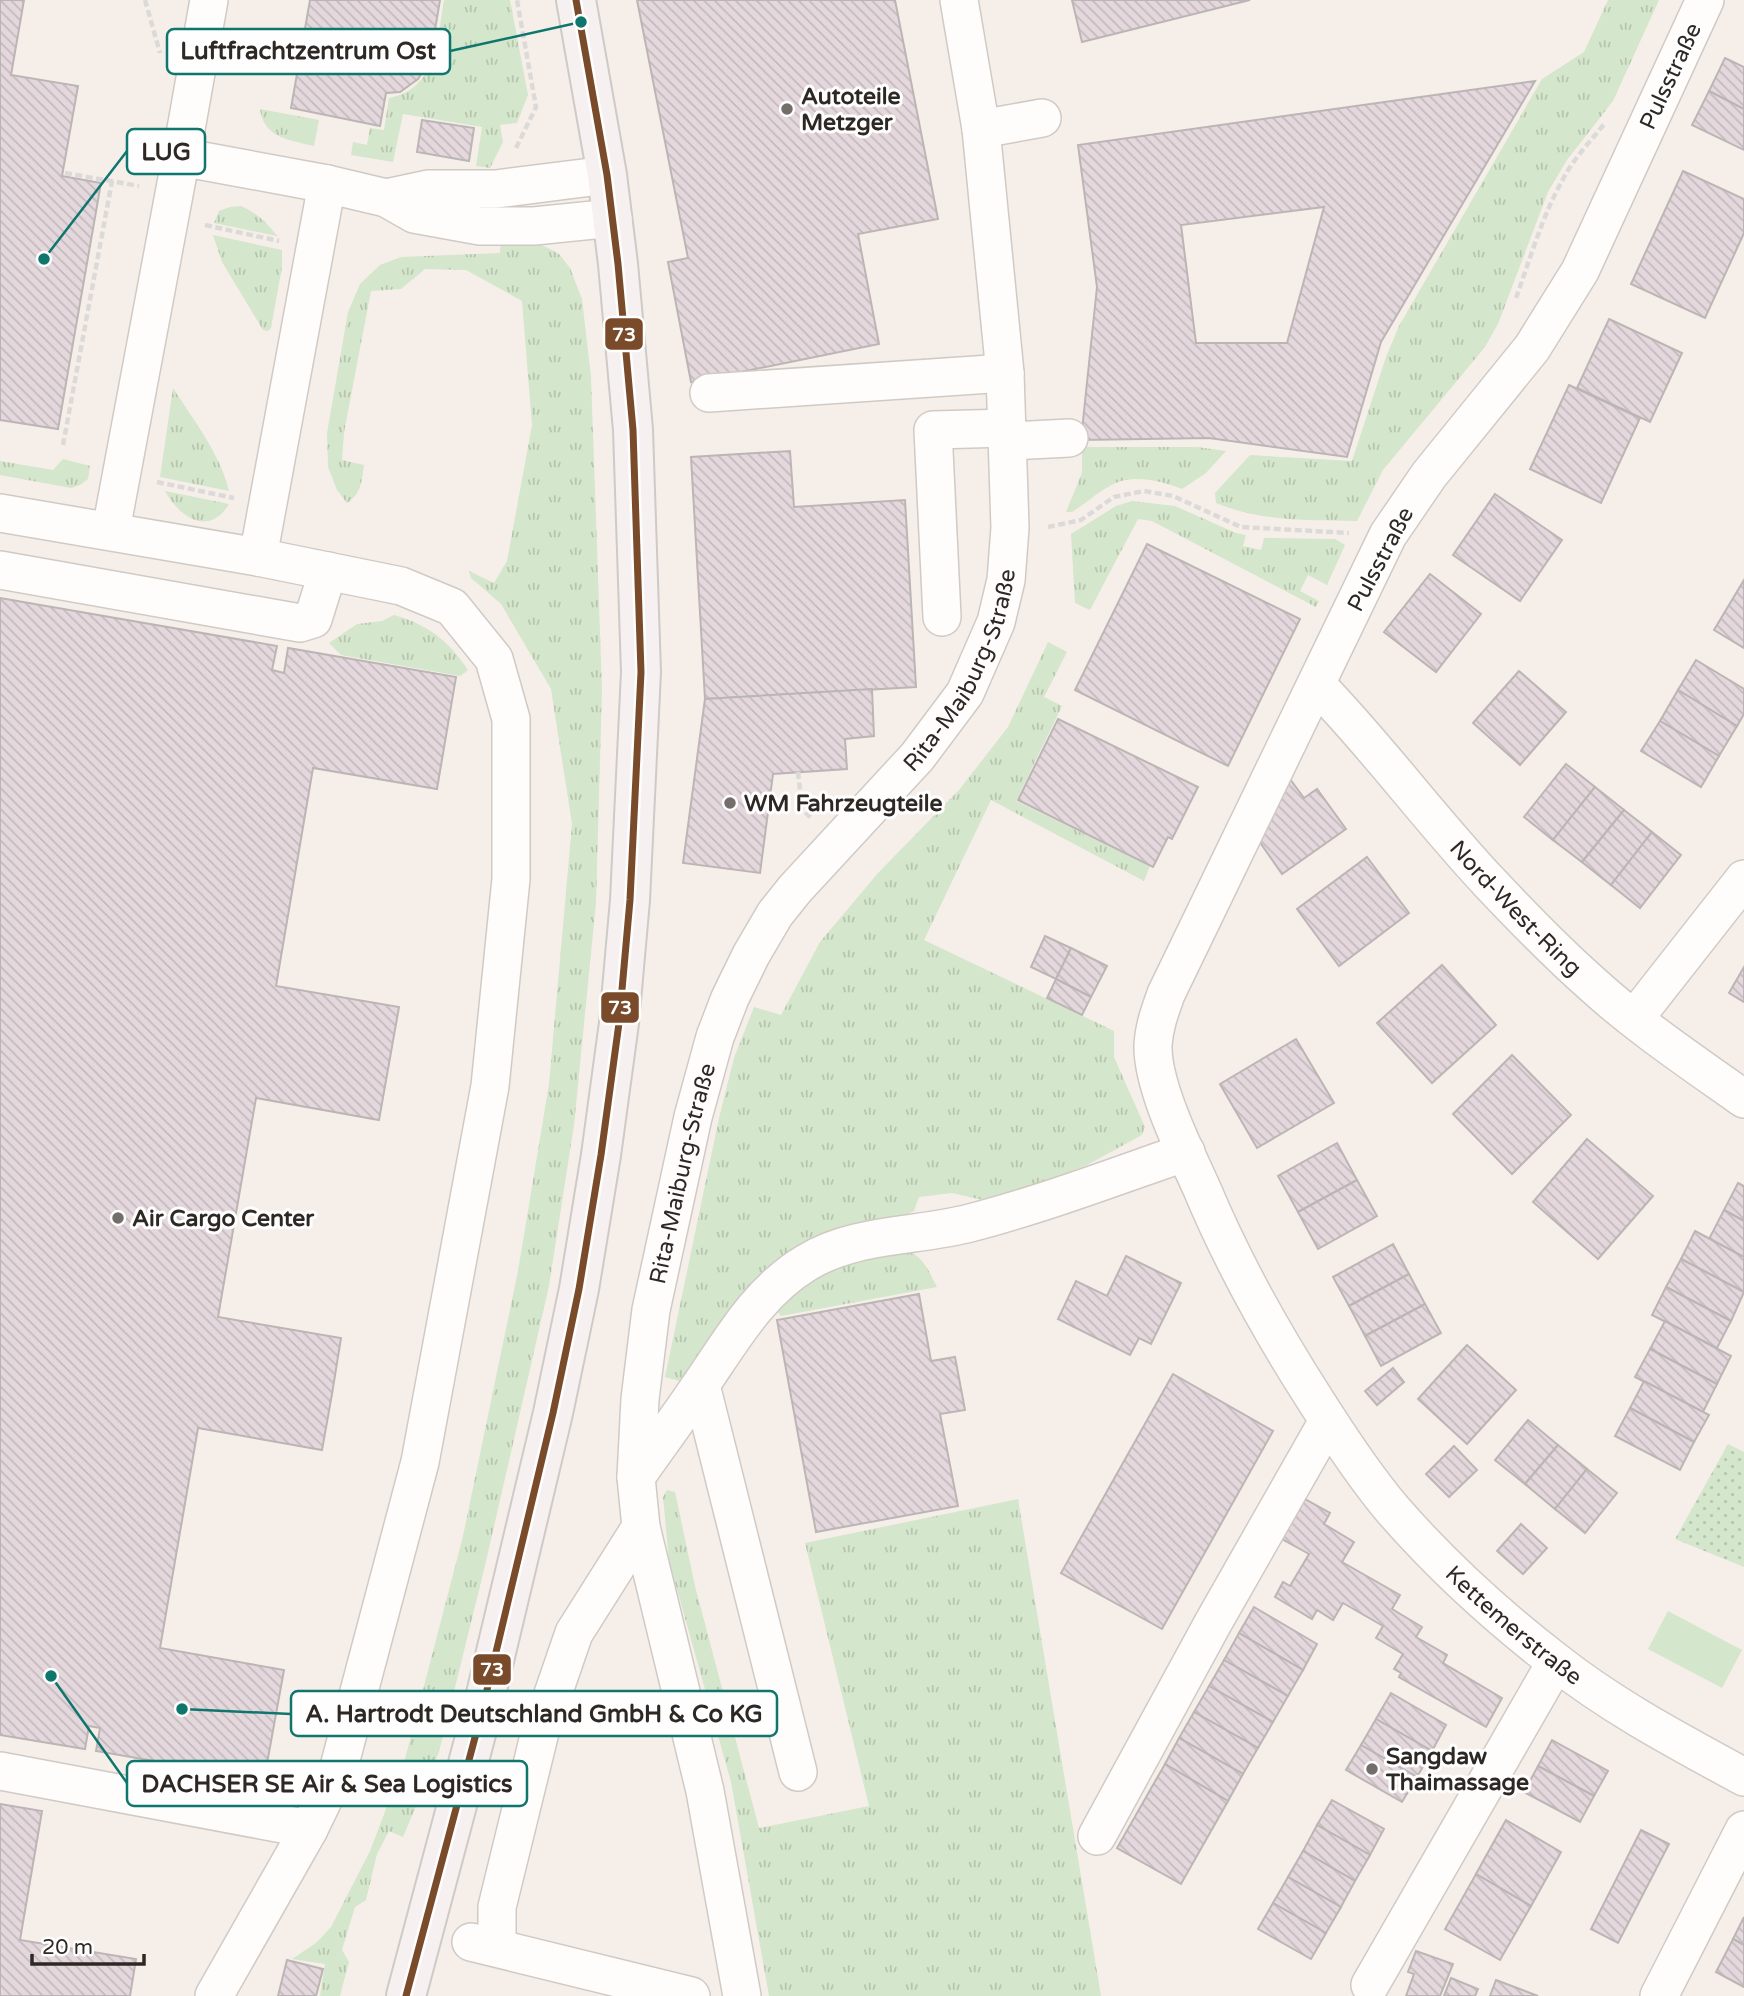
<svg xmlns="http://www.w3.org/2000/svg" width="1744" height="1996" viewBox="0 0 1744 1996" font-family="'Varela Round',sans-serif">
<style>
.grass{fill:url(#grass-tufts)}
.park{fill:url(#park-dots)}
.pitch{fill:#d4e6cb}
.building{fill:url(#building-back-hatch);stroke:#bbb6b5;stroke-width:2;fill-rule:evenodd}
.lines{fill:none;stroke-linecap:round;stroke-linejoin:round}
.minor-casing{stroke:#d0cac5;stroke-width:40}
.major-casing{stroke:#cecac7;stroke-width:42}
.path{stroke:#dcdad8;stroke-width:4.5;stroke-dasharray:7 3.5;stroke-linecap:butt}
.minor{stroke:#fefdfc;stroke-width:37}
.major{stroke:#f6f0f0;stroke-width:38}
.bus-1-casing{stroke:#fefefe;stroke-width:12}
.bus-1{stroke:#7a4b2a;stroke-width:7}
.poi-dot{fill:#736e69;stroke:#fefefe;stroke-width:2.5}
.labels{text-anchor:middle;stroke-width:6;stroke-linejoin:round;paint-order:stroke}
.street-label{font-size:23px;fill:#2d2824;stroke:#fefefe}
.poi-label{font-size:23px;font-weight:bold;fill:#2d2824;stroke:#fefefe;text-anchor:start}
.leader{fill:none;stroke:#0f766e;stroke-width:2.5}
.callout-dot{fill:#0f766e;stroke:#fefefe;stroke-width:2.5}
.callout{fill:#fefefe;stroke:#0f766e;stroke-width:2.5}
.callout-label{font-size:24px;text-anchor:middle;font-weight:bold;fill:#2d2824}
.line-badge{stroke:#fefefe;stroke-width:2.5}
.badge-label{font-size:19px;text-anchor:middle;font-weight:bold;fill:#fff}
</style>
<defs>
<pattern id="grass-tufts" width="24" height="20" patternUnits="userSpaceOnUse" patternTransform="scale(1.75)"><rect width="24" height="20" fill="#d4e6cb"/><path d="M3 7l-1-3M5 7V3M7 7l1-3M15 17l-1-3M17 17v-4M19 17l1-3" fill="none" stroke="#b6c5ae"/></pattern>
<pattern id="park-dots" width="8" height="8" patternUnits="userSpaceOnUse" patternTransform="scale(1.75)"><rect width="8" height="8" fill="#d4e6cb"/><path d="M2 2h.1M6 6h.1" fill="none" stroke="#b6c5ae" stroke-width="1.8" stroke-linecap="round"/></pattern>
<pattern id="building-back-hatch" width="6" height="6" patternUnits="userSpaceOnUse" patternTransform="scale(1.75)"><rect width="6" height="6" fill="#e4d8dd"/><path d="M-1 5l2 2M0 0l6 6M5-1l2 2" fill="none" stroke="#c4b9be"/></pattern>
</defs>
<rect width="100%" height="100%" fill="#f6efe9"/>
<g class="grass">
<path d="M444,0h66l18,95 -11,28 -17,2 3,17 -13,26 -14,-2 6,-39 -79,-13 -10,48 -42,-7 2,-13 14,3 3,-17 14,2 5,-32c48,-9 48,-59 55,-98z"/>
<path d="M1608,0h51l-46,101 -46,59 -19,32 -50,132 -13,23 -102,123 -26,51c-49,-1 -95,1 -141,-18l-1,-10 35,-38 102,6 34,-104 13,-31 143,-247 42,-27z"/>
<path d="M260,109l59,11 -5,26c-25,-6 -50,-8 -54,-37z"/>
<path d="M241,206c16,7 25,16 36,30l-63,-13 5,-12 11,-4z"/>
<polygon points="213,235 282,250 282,267 271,328 268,331 263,330 222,262"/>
<path d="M501,238l22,2 19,5 17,9 11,14 12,31 9,78 11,312 -6,214 -22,222 -25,161 -65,284 -45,182 -36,85 -14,-6 -12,23 -11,46 -11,7 -13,43 7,12 -9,34h-20l5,-32 -33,-5 24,-16 15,-16 39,-76 35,-92 58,-223 55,-265 31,-187 23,-260 -21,-135 -50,-85 -30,-26 -2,-7 25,12 13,-22 25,-136 -10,-124 -56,-31 -41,-1 -24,20 -30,2 -27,141 -2,28 22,5c-2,16 -3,29 -17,38l-10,-13 -9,-23 -1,-34 21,-121 12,-28 20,-19 21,-8 99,-4z"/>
<path d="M173,388c21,33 47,65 56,103l-69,-14z"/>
<path d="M1082,447h115l29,4 -20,22 -24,16c-22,-8 -50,-16 -72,-3 -13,7 -25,18 -38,26h-6l16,-39z"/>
<polygon points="63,459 90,466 88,479 80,485 71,488 0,475 0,461 53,470"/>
<path d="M165,491l64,13c-20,33 -49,14 -64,-13z"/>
<polygon points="1132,501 1175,506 1236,533 1246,535 1243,546 1261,550 1264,538 1335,539 1345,545 1327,585 1308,575 1300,591 1319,601 1316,607 1152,521 1138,519 1090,610 1075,603 1071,534 1116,506"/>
<path d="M394,615c33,9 55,26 74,55l-8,6 -119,-21 -12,-12 28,-19 25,-3z"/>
<polygon points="1048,642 1067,652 1044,697 1062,706 1016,801 1150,866 1144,881 991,800 924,940 1114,1031 1114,1057 1145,1127 1142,1135 1087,1165 1007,1196 987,1201 952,1193 919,1197 914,1211 888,1224 812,1240 786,1254 760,1279 686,1383 665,1377 719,1118 734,1058 754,1007 781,1015 820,942 878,873 959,790 1008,727"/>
<path d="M901,1248c22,7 26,20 36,39l-156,29 -9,-11 42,-34z"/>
<polygon points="667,1490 675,1492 695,1586 759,1828 869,1806 805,1543 1018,1499 1101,1996 769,1996 731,1782 669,1561 663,1497"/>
</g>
<polygon class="park" points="1728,1444 1744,1452 1744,1567 1675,1539"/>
<polygon class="pitch" points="1668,1611 1742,1650 1722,1688 1648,1649"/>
<g class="building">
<polygon points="0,0 24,0 11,75 78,86 62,176 101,183 58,429 0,420"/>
<polygon points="310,0 440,0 430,60 418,79 400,92 386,93 380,126 291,108"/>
<polygon points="637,0 895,0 938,219 858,234 879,344 691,382 668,262 688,258"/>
<polygon points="1072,0 1250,0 1082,42"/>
<polygon points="1725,58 1744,67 1744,109 1709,91"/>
<path d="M1535,81l-154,261 -34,115 -138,-19 -128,2 16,-153 -19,-142zM1324,207l-37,136h-91l-15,-118z"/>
<polygon points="1709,91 1744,109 1744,150 1692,125"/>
<polygon points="422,120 474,128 469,161 417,152"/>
<polygon points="1683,171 1744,199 1744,233 1705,318 1631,284"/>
<polygon points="1609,319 1682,353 1650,422 1577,388"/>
<polygon points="1569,385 1640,418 1601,503 1530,469"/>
<polygon points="790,451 794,507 905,500 916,687 705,699 691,457"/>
<polygon points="1495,494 1562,540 1520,601 1453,555"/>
<polygon points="1147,544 1300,619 1228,766 1075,690"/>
<polygon points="1430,574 1481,614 1436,672 1384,632"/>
<polygon points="1744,580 1744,648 1714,630"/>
<polygon points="0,598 277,646 272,670 284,673 288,648 456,677 437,789 313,768 276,986 399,1007 379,1120 256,1098 218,1317 341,1338 332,1394 322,1450 198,1428 160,1648 284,1670 264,1780 96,1751 100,1728 89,1726 85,1749 0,1735"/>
<polygon points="1696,660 1744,689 1744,714 1737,726 1678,690"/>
<polygon points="1519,671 1566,712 1520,765 1473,723"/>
<polygon points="872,689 874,736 845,739 847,769 773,774 760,873 683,863 705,699"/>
<polygon points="1678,690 1737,726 1719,756 1660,721"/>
<polygon points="1058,719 1198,787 1172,839 1168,837 1153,867 1018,800"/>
<polygon points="1660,721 1719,756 1701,787 1641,751"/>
<polygon points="1566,764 1595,787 1553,840 1524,817"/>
<polygon points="1290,779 1304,798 1317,789 1346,829 1282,874 1259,841"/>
<polygon points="1595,787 1624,810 1582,862 1553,840"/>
<polygon points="1624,810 1652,832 1611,885 1582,862"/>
<polygon points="1652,832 1681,855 1640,908 1611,885"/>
<polygon points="1367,857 1409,913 1339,966 1297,909"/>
<polygon points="1045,936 1071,948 1056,979 1031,967"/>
<polygon points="1071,948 1107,966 1091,997 1056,979"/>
<polygon points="1442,965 1496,1025 1432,1083 1377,1023"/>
<polygon points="1744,967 1744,1002 1729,993"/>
<polygon points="1056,979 1091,997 1082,1015 1047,998"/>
<polygon points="1296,1039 1334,1103 1257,1148 1220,1084"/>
<polygon points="1512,1055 1571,1115 1512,1174 1453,1114"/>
<polygon points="1587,1139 1653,1196 1598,1259 1533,1202"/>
<polygon points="1337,1143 1357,1180 1298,1212 1278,1176"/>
<polygon points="1357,1180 1377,1216 1318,1249 1298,1212"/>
<polygon points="1738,1183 1744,1186 1744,1221 1724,1210"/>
<polygon points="1724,1210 1744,1221 1744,1257 1709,1239"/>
<polygon points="1695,1231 1744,1257 1744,1292 1681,1259"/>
<polygon points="1393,1244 1409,1274 1349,1306 1333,1277"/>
<polygon points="1126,1256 1181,1283 1151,1344 1139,1338 1130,1355 1058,1319 1076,1281 1107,1296"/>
<polygon points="1681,1259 1744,1292 1731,1321 1666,1287"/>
<polygon points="1409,1274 1425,1304 1365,1336 1349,1306"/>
<polygon points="1666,1287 1731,1321 1717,1348 1652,1315"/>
<polygon points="919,1294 931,1361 955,1357 965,1410 940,1414 958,1506 816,1532 777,1320"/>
<polygon points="1425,1304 1441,1333 1381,1366 1365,1336"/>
<polygon points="1665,1321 1731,1356 1717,1384 1650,1349"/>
<polygon points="1467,1345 1516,1390 1467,1444 1418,1399"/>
<polygon points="1650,1349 1717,1384 1703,1412 1635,1377"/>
<polygon points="1393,1368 1404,1382 1377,1405 1365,1391"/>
<polygon points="1173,1374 1273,1431 1162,1629 1061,1573"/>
<polygon points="1644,1381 1709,1415 1694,1442 1630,1408"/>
<polygon points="1630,1408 1694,1442 1680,1470 1615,1436"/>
<polygon points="1528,1420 1558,1445 1525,1484 1495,1460"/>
<polygon points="1558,1445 1587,1469 1555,1509 1525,1484"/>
<polygon points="1454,1446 1477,1470 1449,1497 1426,1474"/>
<polygon points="1587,1469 1617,1493 1585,1533 1555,1509"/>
<polygon points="1305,1499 1330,1513 1324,1524 1354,1542 1342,1562 1400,1595 1392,1609 1422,1627 1416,1637 1447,1655 1443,1663 1502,1698 1486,1727 1399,1677 1401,1673 1394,1669 1403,1654 1376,1638 1383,1626 1343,1603 1333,1620 1317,1610 1312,1619 1275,1597 1283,1582 1290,1586 1309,1554 1282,1539"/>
<polygon points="1521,1524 1547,1548 1523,1574 1497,1551"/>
<polygon points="1254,1607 1317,1644 1303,1670 1239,1633"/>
<polygon points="1239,1633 1303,1670 1288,1696 1224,1660"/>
<polygon points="1224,1660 1288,1696 1273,1722 1209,1686"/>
<polygon points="1209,1686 1273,1722 1258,1748 1194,1712"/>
<polygon points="1391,1693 1446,1725 1432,1751 1376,1719"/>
<polygon points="1194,1712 1258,1748 1243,1774 1179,1738"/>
<polygon points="1376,1719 1432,1751 1417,1777 1361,1745"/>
<polygon points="1179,1738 1243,1774 1228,1801 1165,1764"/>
<polygon points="1552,1740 1608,1771 1594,1796 1538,1766"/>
<polygon points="1361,1745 1417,1777 1402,1802 1346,1770"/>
<polygon points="1165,1764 1228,1801 1181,1884 1117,1848"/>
<polygon points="1538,1766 1594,1796 1580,1822 1524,1792"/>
<polygon points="1332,1800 1384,1829 1370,1855 1317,1825"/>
<polygon points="0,1804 42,1811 20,1940 136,1959 130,1996 0,1996"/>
<polygon points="1506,1820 1561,1852 1531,1906 1476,1874"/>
<polygon points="1317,1825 1370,1855 1355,1881 1303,1851"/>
<polygon points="1641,1830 1669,1844 1618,1943 1591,1929"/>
<polygon points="1303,1851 1355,1881 1341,1907 1288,1877"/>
<polygon points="1476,1874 1531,1906 1500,1960 1445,1929"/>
<polygon points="1288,1877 1341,1907 1326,1933 1273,1903"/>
<polygon points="1273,1903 1326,1933 1311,1959 1258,1929"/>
<polygon points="1744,1917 1744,1945 1733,1939"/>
<polygon points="1733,1939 1744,1945 1744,1987 1716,1972"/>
<polygon points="1416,1951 1453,1964 1440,1996 1406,1996 1414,1974 1408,1972"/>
<polygon points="287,1960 323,1969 316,1996 278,1996"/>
<polygon points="1451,1978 1478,1989 1475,1996 1444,1996"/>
<polygon points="1496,1980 1538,1996 1490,1996"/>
</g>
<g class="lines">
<defs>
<g id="minor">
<path id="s1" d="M1705,0l-125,271 -48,77 -103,127 -41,60 -222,459c-6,17 -12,33 -13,51 -1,41 32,106 49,144 31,74 69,142 112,209 24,38 50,78 79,112 48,55 105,107 162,151 58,46 125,81 189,116"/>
<polyline points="981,129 1042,118"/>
<polyline points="181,157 209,0"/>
<polyline points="386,198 428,189 496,189 607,175"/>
<polyline points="709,393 1005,373"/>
<polyline points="1009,441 1069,438"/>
<polyline points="0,513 258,557 327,184"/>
<polyline points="111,530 181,157 327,184 386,198 414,214 480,226 534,226 613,218"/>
<polyline points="0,570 300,623 313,619 328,571"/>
<polyline points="942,617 933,430 1008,428"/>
<path id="s2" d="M1317,685c61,63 112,133 172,197 32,34 67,70 102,101 47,43 101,79 153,116"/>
<polyline points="1634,1019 1744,879"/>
<polyline points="701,1385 798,1772"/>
<path d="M636,1477c21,-30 43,-60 64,-91 31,-45 58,-94 106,-123 48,-30 110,-26 164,-40 73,-19 144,-46 216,-71"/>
<polyline points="0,1771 309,1829"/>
<polyline points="1097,1836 1213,1623 1328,1421"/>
<polyline points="471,1942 691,1996"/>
<polyline points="497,1948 497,1907 540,1732 574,1633 641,1527"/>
<polyline points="1370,1985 1556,1662"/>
<polyline points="214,1996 309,1829 339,1767 420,1462 490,1086 511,879 511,719 494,659 452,607 401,586 258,557"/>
<path id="s3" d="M742,1996l-37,-205 -64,-264 -5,-50 4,-78 11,-89 42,-193 22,-80 15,-39 21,-43 24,-41 20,-25 122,-132 48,-64 31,-71 10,-42 4,-52 -5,-155 -24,-244 -22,-129"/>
<polyline points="1659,1996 1744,1830"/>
</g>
<polyline id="major" points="406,1996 481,1715 553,1413 579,1289 601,1155 619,1023 630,900 641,672 633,430 618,264 607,175 576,0"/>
</defs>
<use href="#minor" class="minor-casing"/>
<use href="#major" class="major-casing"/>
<g class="path">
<polyline points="145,0 160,53"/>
<polyline points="516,148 536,107 517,0"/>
<polyline points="65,173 139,186"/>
<polyline points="205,225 279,241"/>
<path d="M1516,298c14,-39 26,-81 46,-117 11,-22 28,-39 43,-58"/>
<polyline points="63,445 112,181"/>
<polyline points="157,482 234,498"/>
<polyline points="1048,527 1081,520 1114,497 1144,491 1173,496 1241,527 1349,533"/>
<polyline points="798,772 802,809 812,819"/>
</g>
<use href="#minor" class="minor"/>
<use href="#major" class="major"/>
<defs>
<polyline id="bus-1" points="406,1996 481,1715 553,1413 579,1289 601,1155 619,1023 630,900 641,672 633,430 618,264 607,175 576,0"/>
</defs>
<use href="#bus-1" class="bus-1-casing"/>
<use href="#bus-1" class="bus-1"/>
</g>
<g class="poi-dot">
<circle cx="787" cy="109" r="7"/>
<circle cx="730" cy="803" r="7"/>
<circle cx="118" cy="1218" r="7"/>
<circle cx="1372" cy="1769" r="7"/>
</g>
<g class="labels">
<g class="street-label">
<text transform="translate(1670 76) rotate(-65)" y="8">Pulsstraße</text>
<text transform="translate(1380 559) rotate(-62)" y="8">Pulsstraße</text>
<text dy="8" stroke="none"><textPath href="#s3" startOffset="1426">Rita-Maiburg-Straße</textPath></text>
<text dy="8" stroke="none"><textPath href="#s2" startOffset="299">Nord-West-Ring</textPath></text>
<text dy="8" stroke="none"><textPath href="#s3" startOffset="838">Rita-Maiburg-Straße</textPath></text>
<text dy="8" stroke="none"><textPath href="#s1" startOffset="1883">Kettemerstraße</textPath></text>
</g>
<g class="poi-label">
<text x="801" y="104">Autoteile<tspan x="801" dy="26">Metzger</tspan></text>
<text x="744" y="811">WM Fahrzeugteile</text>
<text x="132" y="1226">Air Cargo Center</text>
<text x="1386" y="1764">Sangdaw<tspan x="1386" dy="26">Thaimassage</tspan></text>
</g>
</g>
<path class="leader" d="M581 22L450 51M44 259L127 151M182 1709L291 1714M51 1676L127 1783"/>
<g class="callout-dot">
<circle cx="581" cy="22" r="7"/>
<circle cx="44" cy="259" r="7"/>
<circle cx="182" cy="1709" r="7"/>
<circle cx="51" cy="1676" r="7"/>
</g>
<g class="callout">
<rect x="167" y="29" width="283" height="45" rx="7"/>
<rect x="127" y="129" width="78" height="45" rx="7"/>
<rect x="291" y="1691" width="486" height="45" rx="7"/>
<rect x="127" y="1761" width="400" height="45" rx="7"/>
</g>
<g class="callout-label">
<text x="308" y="59">Luftfrachtzentrum Ost</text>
<text x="166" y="160">LUG</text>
<text x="534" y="1722">A. Hartrodt Deutschland GmbH &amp; Co KG</text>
<text x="327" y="1792">DACHSER SE Air &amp; Sea Logistics</text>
</g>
<g class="line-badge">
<rect x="604" y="317" width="40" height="34" rx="7" fill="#7a4b2a"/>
<rect x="600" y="991" width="40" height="33" rx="7" fill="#7a4b2a"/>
<rect x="472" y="1653" width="40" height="33" rx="7" fill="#7a4b2a"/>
</g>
<g class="badge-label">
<text x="624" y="341">73</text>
<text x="620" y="1014">73</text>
<text x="492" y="1676">73</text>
</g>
<path d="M32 1954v10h112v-10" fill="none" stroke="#2d2824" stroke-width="3.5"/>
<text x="42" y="1954" font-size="21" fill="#2d2824" stroke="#fefefe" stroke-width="5" paint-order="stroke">20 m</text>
</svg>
